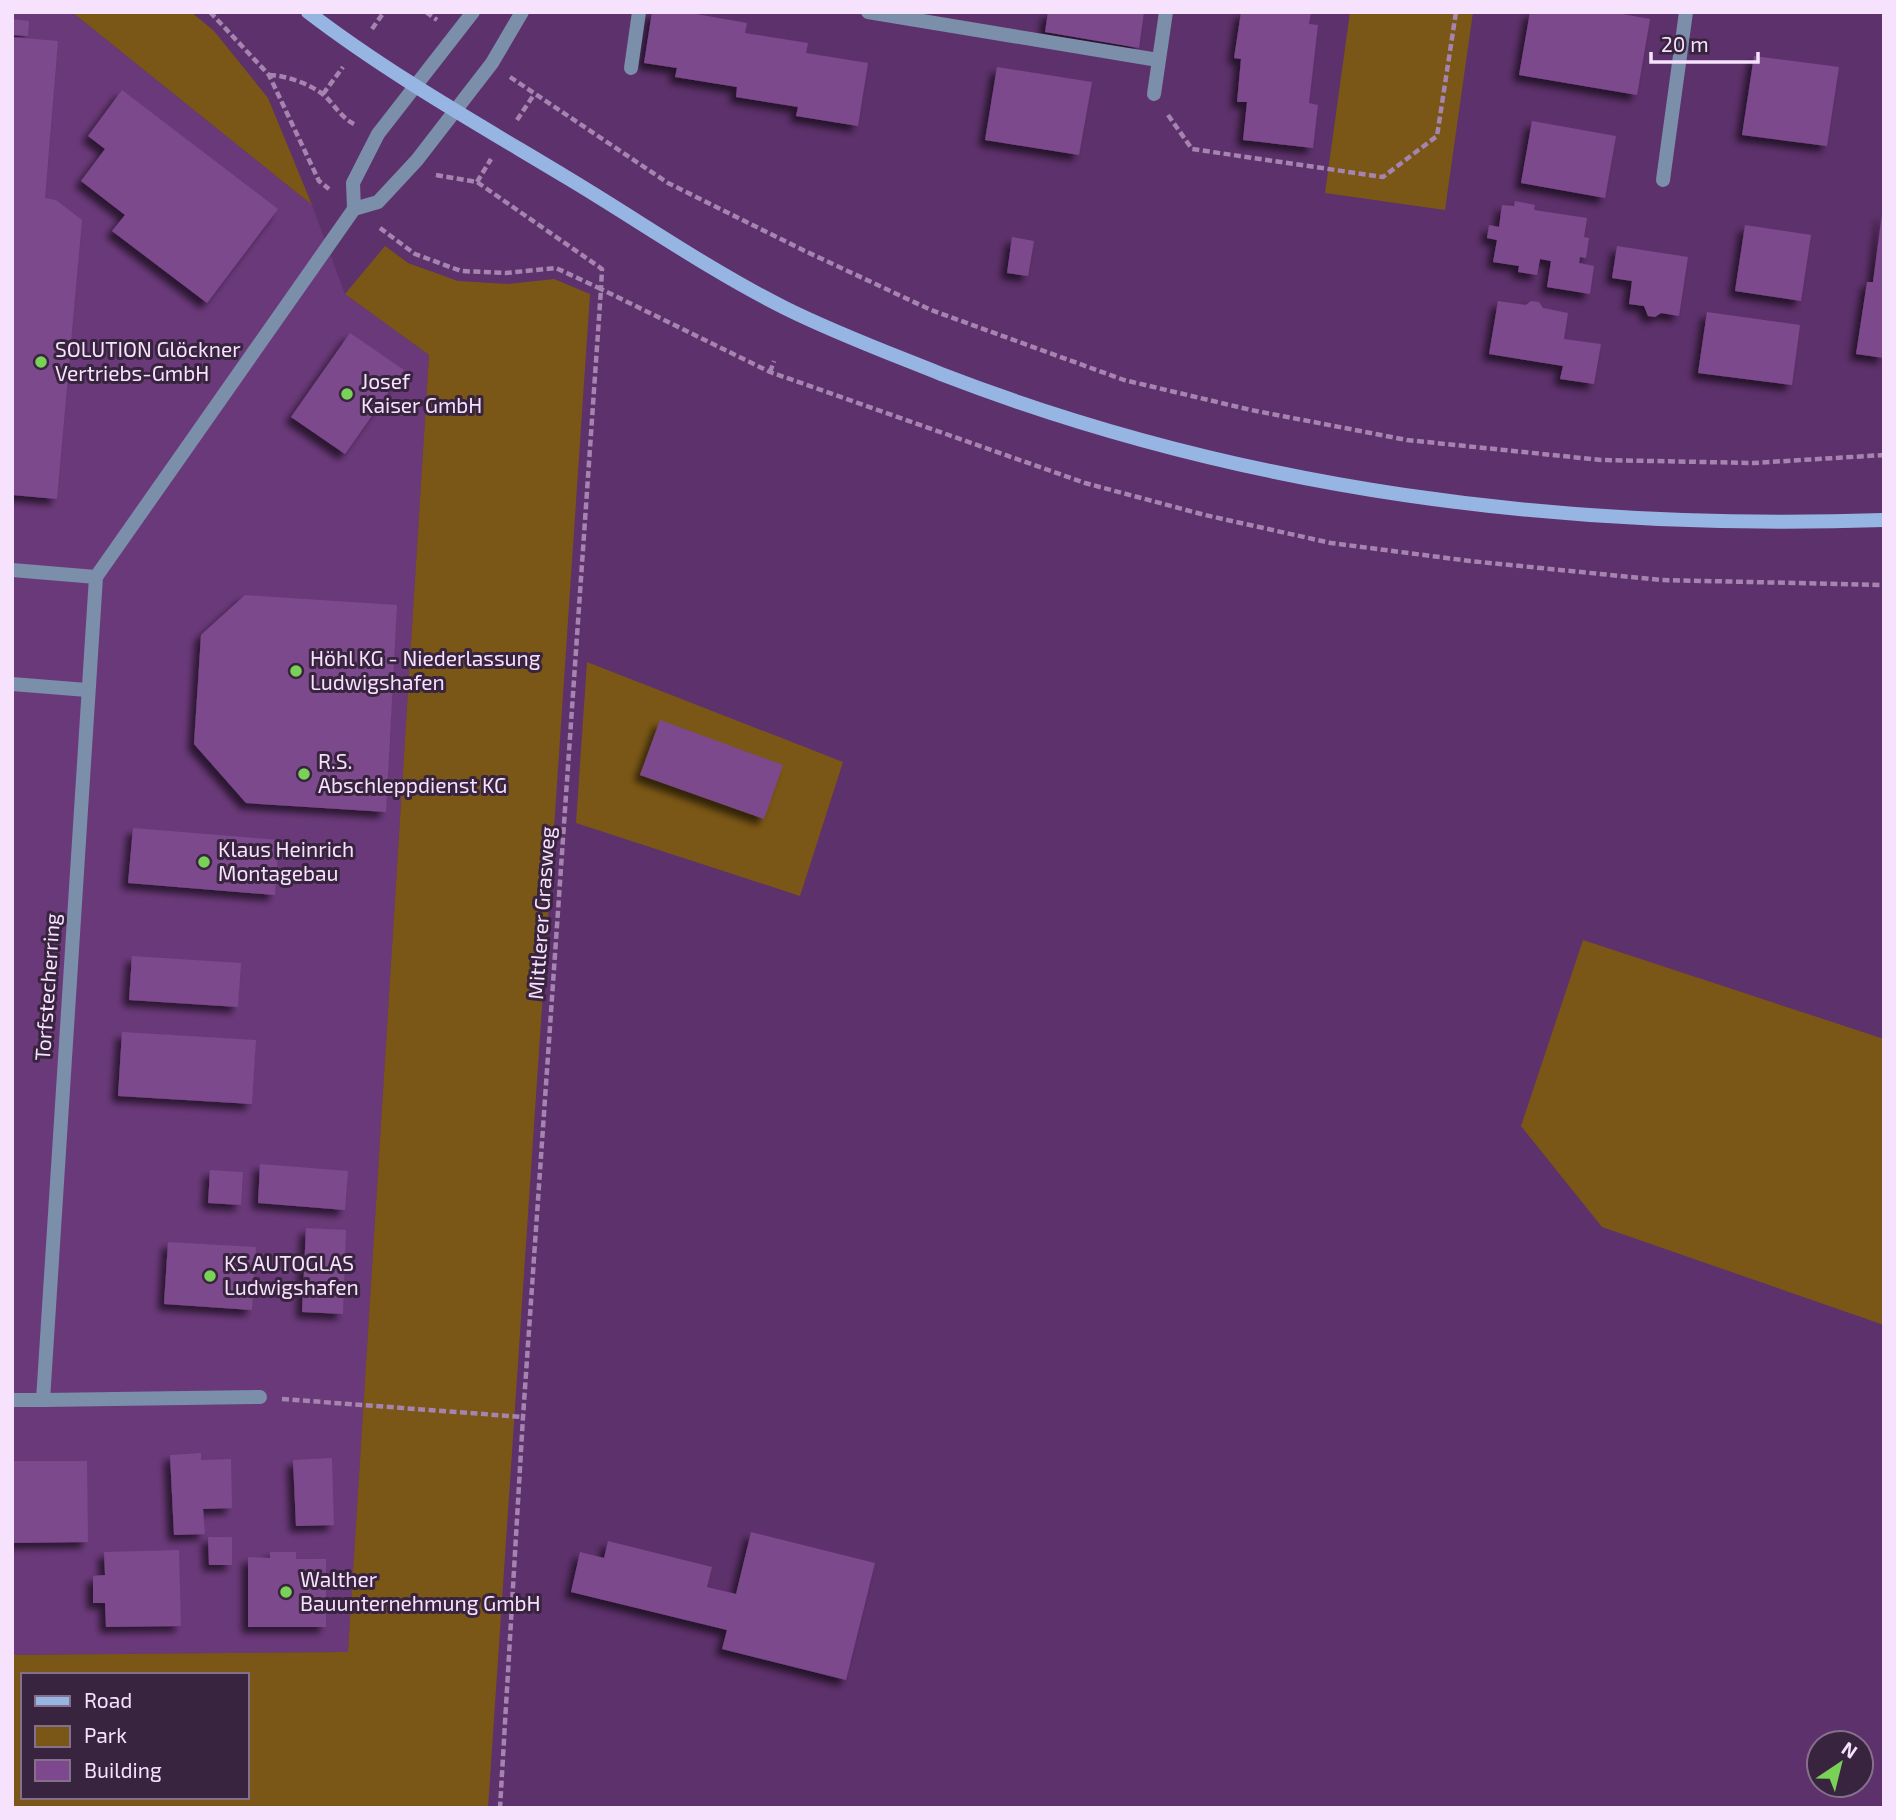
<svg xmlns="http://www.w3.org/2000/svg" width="1896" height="1820" viewBox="0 0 1896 1820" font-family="'Exo 2',sans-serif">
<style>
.built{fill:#6a3979}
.green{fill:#7a5716;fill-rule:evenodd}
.building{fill:#7d488d;filter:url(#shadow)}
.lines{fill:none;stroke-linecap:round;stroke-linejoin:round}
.path{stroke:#a584b0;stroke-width:4.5;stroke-dasharray:7 3.5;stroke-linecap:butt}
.lane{stroke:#7b8eaa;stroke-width:14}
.street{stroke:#7b8eaa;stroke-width:14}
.secondary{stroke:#97b5e2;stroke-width:14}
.poi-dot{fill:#79d157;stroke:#38243e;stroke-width:2.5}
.labels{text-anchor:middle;stroke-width:6;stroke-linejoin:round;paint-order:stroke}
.poi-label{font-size:21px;fill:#f7e2fe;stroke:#38243e;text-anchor:start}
.street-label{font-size:21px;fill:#f7e2fe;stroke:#38243e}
</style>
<defs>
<filter id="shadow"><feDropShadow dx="-6" dy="6" stdDeviation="3.5" flood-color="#0009"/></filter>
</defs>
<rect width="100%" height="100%" fill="#5d316b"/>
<polygon class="built" points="12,12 72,12 312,205 345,294 429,355 348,1652 12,1655"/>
<g class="green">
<polygon points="72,12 191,12 214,31 268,98 312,205"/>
<polygon points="1350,12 1473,12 1445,210 1325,193"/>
<path d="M385,246l23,17 50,18 50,3 46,-5 36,15 -102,1514h-476v-153l336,-3 81,-1297 -84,-61zM23,1675h224v122h-224z"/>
<polygon points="587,662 843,762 800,896 576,823"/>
<polygon points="1583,940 1884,1039 1884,1325 1602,1227 1521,1126"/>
</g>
<g class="building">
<polygon points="652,12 685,12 747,23 745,33 808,43 806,53 868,63 858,126 796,116 798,107 736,97 737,87 675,77 677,68 644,63"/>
<polygon points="1048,12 1144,12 1139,48 1045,32"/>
<polygon points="1241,12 1311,12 1309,24 1318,25 1309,103 1318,105 1313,148 1243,140 1247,102 1237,102 1241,59 1234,58"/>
<polygon points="1530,12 1612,12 1650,19 1637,95 1519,75"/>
<polygon points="12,19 29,21 28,36 12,35"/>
<polygon points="12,37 58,41 45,198 56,200 82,220 57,499 12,495"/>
<polygon points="1754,56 1839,67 1827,146 1742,135"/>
<polygon points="997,67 1092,82 1079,155 985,140"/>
<polygon points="122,90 278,209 207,303 112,231 125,215 81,181 105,149 88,136"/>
<polygon points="1532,121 1616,136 1605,198 1521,183"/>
<polygon points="1515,201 1535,205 1534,210 1587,218 1584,237 1589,238 1586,258 1580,257 1579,263 1594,266 1590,294 1547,287 1551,261 1540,259 1537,275 1518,272 1519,266 1493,262 1497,240 1487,238 1489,225 1499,227 1502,205 1514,206"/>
<polygon points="1882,214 1884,214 1884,358 1856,354 1867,282 1873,282"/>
<polygon points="1745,225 1811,235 1801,301 1735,291"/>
<polygon points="1012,237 1034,241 1028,276 1007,273"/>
<polygon points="1617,246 1688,257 1679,316 1661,313 1655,317 1648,316 1644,306 1629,304 1632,281 1612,278"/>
<polygon points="1498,301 1526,305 1531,301 1539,302 1543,308 1568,313 1564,339 1601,344 1594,384 1560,379 1563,366 1489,354"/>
<polygon points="1707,312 1800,325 1792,385 1698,373"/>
<polygon points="350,333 404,370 345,454 291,417"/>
<polygon points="245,595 397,605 386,812 246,803 194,744 201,635"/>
<polygon points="660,720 783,765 764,819 640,775"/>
<polygon points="133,828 279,840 275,895 128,883"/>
<polygon points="132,956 241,963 238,1007 129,1000"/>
<polygon points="122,1032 256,1040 252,1104 118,1096"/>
<polygon points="260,1164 348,1171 345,1210 258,1203"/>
<polygon points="210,1170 243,1172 241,1205 208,1203"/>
<polygon points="306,1228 346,1230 343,1314 302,1312"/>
<polygon points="168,1242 256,1247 252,1310 164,1304"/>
<polygon points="201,1453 201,1460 231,1459 232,1508 203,1509 205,1534 174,1535 170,1455"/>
<polygon points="332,1458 334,1525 296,1526 293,1460"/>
<polygon points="12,1461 87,1461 88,1542 12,1543"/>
<polygon points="751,1532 875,1563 846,1680 722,1649 727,1630 571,1592 580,1552 604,1558 608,1541 712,1567 707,1587 736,1594"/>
<polygon points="208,1537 232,1537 232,1565 209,1565"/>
<polygon points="179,1550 181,1626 106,1627 105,1603 93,1603 93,1576 105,1575 104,1552"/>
<polygon points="270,1552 296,1552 296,1559 326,1559 326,1627 248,1627 248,1557 270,1558"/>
</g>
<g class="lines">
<g class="path">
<polyline points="210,12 269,75 319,181 329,189"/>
<polyline points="426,12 437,20"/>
<polyline points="372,29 384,12"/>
<path d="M269,75c17,0 44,10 57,22 9,9 16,21 28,27"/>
<polyline points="510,77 668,183 805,251 931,310 1124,380 1251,410 1407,440 1601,460 1753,463 1884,455"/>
<polyline points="323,94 343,67"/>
<polyline points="1168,115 1192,149 1383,177 1437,136 1456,12"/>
<polyline points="517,120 533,96"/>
<polyline points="436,175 477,182 602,269 601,289 770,372 1085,483 1205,515 1331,543 1470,561 1661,580 1884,585"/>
<polyline points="477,182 491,159"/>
<polyline points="380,228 415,254 461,271 506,273 556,268 601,289 523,1417 500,1808"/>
<polyline points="770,372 774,361"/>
<polyline points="282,1399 523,1417"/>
</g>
<g class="lane">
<polyline points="12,684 87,690"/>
<polyline points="43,1400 260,1397"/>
</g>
<g class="street">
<polyline points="868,12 1158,60"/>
<polyline points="631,68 639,12"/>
<polyline points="1154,94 1166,12"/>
<polyline points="1663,180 1686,12"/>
<polyline points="354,209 353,183 378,134 473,12"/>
<polyline points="12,570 96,577 354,209 378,202 417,160 492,63 522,12"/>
<polyline points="12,1400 43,1400 96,577"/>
</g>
<path class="secondary" d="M308,12c81,62 170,112 258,165 72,43 143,93 219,131 50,25 104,45 156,66 303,117 619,157 943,146"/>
</g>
<g class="poi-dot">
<circle cx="41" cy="362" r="7"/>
<circle cx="347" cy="394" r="7"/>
<circle cx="296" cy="671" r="7"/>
<circle cx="304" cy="774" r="7"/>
<circle cx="204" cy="862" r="7"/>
<circle cx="210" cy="1276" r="7"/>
<circle cx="286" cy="1592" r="7"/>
</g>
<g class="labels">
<g class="poi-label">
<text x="55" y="357">SOLUTION Glöckner<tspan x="55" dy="24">Vertriebs-GmbH</tspan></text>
<text x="361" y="389">Josef<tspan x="361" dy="24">Kaiser GmbH</tspan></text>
<text x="310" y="666">Höhl KG - Niederlassung<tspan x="310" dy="24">Ludwigshafen</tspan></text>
<text x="318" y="769">R.S.<tspan x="318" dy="24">Abschleppdienst KG</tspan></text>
<text x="218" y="857">Klaus Heinrich<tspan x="218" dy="24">Montagebau</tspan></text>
<text x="224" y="1271">KS AUTOGLAS<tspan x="224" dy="24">Ludwigshafen</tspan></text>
<text x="300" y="1587">Walther<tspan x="300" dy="24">Bauunternehmung GmbH</tspan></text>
</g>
<g class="street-label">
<text transform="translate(542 913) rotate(-86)" y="7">Mittlerer Grasweg</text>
<text transform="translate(48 987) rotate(-86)" y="7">Torfstecherring</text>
</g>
</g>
<rect width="1896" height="1820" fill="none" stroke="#f7e2fe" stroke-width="28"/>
<rect x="21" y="1673" width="228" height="126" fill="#38243e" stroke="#84708b" stroke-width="2"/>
<rect x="35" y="1696" width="35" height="10" fill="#97b5e2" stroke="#84708b" stroke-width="2"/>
<text x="84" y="1708" font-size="21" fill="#f7e2fe">Road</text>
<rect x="35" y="1726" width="35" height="21" fill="#7a5716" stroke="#84708b" stroke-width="2"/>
<text x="84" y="1743" font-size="21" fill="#f7e2fe">Park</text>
<rect x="35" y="1760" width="35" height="21" fill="#7d488d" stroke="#84708b" stroke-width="2"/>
<text x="84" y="1778" font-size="21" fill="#f7e2fe">Building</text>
<g transform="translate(1840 1764) rotate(35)"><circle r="33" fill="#38243e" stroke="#84708b" stroke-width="2"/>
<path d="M0-5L12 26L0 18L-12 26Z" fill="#79d157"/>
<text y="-10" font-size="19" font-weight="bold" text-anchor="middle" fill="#f7e2fe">N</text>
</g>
<path d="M1651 52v10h107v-10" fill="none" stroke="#f7e2fe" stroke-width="3.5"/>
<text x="1661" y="52" font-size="21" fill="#f7e2fe" stroke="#38243e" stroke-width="5" paint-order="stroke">20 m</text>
</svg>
